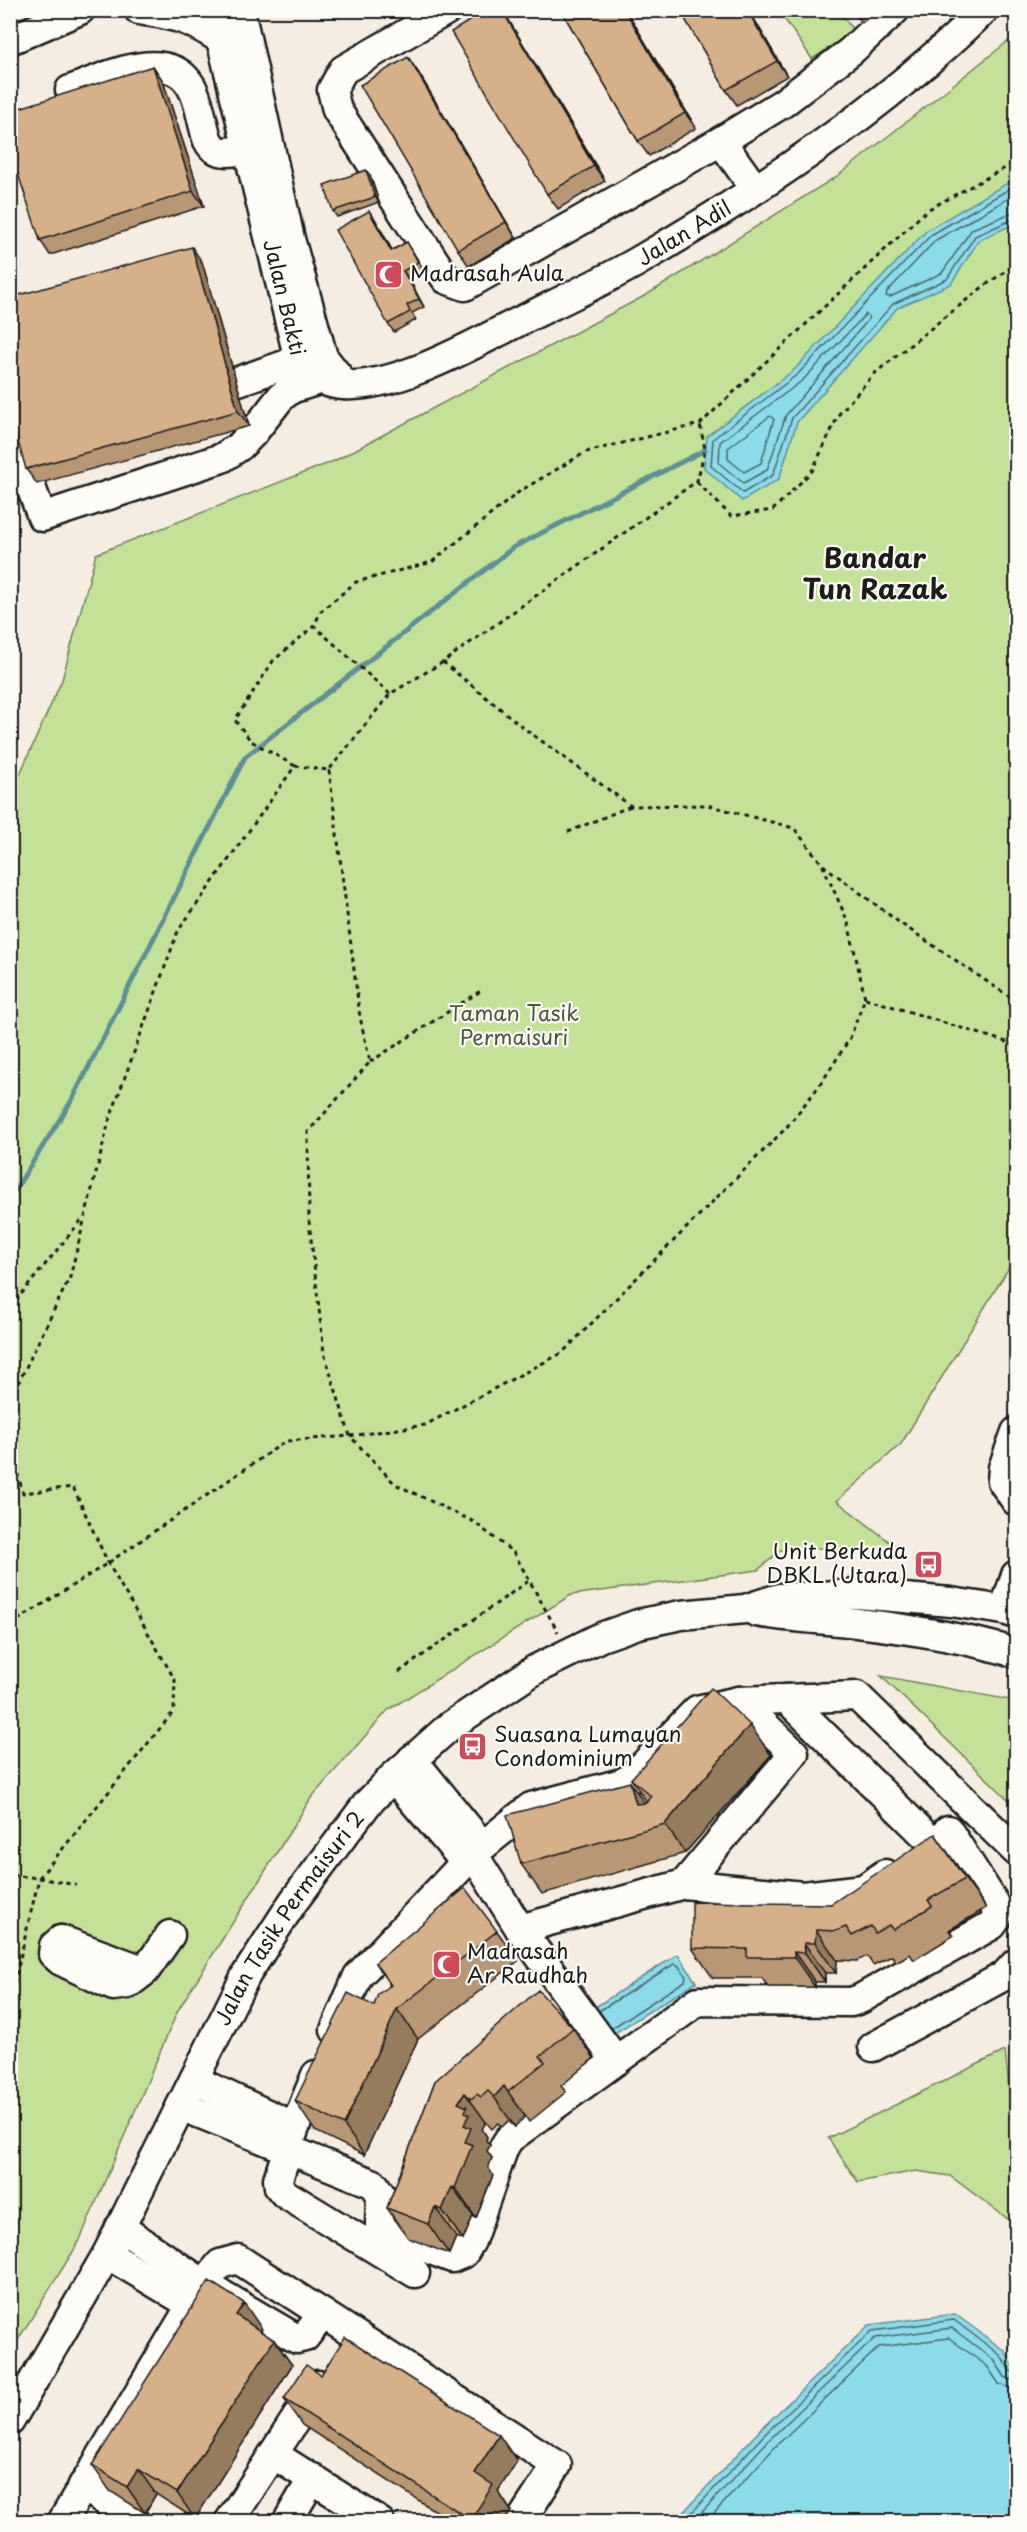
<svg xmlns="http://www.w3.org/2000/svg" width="1027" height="2532" viewBox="0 0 1027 2532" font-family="'Playpen Sans',sans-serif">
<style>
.green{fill:#c4e198;stroke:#707e5a;stroke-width:1.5}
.water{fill:#8cdbea;stroke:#5f8f98;stroke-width:1.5}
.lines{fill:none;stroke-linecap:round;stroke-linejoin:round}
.shore{stroke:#49686e;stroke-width:1.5}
.stream{stroke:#5f8f98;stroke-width:5}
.minor-casing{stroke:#1c1c1c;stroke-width:33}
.path{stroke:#1c1c1c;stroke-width:3;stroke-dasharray:4.5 4.5;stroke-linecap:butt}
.minor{stroke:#fdfcf7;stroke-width:28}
.wall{fill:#b89775;stroke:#1c1c1c;stroke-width:1.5}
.shaded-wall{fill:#967b5f;stroke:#1c1c1c;stroke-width:1.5}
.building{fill:#d6b088;stroke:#1c1c1c;stroke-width:1.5}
.labels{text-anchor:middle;stroke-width:4.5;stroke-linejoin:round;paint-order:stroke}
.street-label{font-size:21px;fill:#1c1c1c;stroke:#fdfcf7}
.poi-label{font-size:21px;fill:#1c1c1c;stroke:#fdfcf7;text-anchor:start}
.park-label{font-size:21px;fill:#4e5741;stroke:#fdfcf7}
.district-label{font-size:27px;font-weight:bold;fill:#1c1c1c;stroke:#fdfcf7}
</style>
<rect width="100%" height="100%" fill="#f5ede1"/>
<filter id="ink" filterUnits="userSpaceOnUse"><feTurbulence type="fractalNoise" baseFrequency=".0167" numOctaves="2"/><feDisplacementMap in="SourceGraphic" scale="12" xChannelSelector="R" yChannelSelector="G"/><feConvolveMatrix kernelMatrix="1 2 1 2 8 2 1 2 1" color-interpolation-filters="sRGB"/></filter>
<g filter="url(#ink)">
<g class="green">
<polygon points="779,11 839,11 854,31 812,59"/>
<polygon points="1016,35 1016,1256 901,1444 837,1501 900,1550 806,1548 781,1550 758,1570 571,1595 388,1710 311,1798 178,2010 79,2242 11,2351 10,796 62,680 96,554 334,461 648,294 839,175"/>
<polygon points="881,1676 1016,1701 1016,1807"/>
<polygon points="1005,2051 1016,2152 1016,2225 950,2176 916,2171 858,2182 828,2138"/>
</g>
<g class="water">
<polygon points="1016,178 1016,223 979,240 951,284 897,308 797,422 779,479 742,501 704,468 707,436 794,370 927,230"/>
<polygon points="678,1954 696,1982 607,2038 589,2011"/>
<polygon points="955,2314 1005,2351 1016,2372 1016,2521 675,2521 760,2430 869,2325"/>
</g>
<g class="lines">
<g class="shore">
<polyline points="1016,185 931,235 798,374 713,439 711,466 743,493 773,475 792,418 893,304 947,279 975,236 1016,218"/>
<polyline points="1016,194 936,240 887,292 886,296 890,297 942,273 972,229 1016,211"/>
<polygon points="866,314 869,316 869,319 786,415 767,470 743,483 719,463 720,442 803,380"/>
<polygon points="770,416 774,419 761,463 744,472 728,459 728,448"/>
<polyline points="599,2011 674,1964 678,1965 686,1977 685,1981 612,2028"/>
<polyline points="683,2522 764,2435 872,2331 954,2320 1000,2355 1010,2371 1016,2373"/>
<polyline points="693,2522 769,2440 875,2338 952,2328 994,2360 1005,2377 1016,2381"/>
<polyline points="706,2522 776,2446 879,2347 949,2338 987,2366 999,2384 1016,2390"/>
</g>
<polyline class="stream" points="10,1198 72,1100 245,757 514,547 705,450"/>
<defs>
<g id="minor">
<path d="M139,10c39,6 49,8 83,30"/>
<path id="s1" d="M214,10l85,350c15,15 23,24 45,25 52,3 124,-38 170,-61 40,-20 82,-39 121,-61 124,-72 246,-152 349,-253"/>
<polyline points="240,10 290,239 323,357 345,385"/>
<polyline points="447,10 343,70 332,90 337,110 446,279 465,286 721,141 783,103 851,51 895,10"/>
<polyline points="10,40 80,10"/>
<path d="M70,90c34,-12 103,-48 124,2 5,11 7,24 10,35 2,9 4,19 13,23 13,6 37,-4 50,-6"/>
<polyline points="721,141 755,189"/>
<polyline points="201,394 299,360"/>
<polyline points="58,444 20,457 42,517 222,458 240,446 253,433 281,397 291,389 319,380"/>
<polyline points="1016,1432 1003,1468 1002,1481 1016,1501"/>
<polyline points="1004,1610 1016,1575"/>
<path d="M756,1612c33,6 67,7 101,11 53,6 109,15 159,30"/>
<polyline points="787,1699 932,1842"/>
<polyline points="412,1759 477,1839 473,1854 520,1929 616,2061"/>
<polyline points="393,1777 460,1856 473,1854"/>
<polyline points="684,1884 803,1896 864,1889 885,1874"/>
<polyline points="520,1929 684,1884 794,1753 739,1701"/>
<polyline points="145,1971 61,1940 54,1946 53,1954 61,1961 113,1986 128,1984 145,1971 170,1935"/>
<polyline points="335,2030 358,1976 473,1854 531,1807 622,1783 631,1778 697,1710 739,1701 857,1696 1016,1851"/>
<polyline points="873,2047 1004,1976 1016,1963"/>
<polyline points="316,2075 295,2127 278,2179 279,2187 285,2194 415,2273"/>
<polyline points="194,2080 295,2127"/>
<polyline points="181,2106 374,2184 381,2195 380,2225 387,2233 452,2258 464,2253 471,2241 504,2147 509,2139 698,2001 851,2002 860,1999 992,1925 997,1918 995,1904 948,1830"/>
<polyline points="120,2227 204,2284 297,2339 305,2337 323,2314"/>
<polyline points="107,2254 190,2304"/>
<path id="s2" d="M10,2421l97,-167 139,-279 47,-73 74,-98 26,-27 57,-51 86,-57 65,-32 37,-13 43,-9 64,-6 34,-11 79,-4 93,8 53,8 12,4"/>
<polyline points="273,2454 380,2522"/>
<polyline points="83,2485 135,2522"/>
<polyline points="62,2522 204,2284 220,2264 238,2259 557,2465 520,2522"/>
<polyline points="229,2522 318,2385"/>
<polyline points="287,2522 313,2478"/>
</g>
</defs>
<use href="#minor" class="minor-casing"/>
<g class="path">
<polyline points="697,482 731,516 773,510 812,471 839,414 874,374 984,286 1016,264"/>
<polyline points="390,694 314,626 321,611 356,582 432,562 520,491 586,452 700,424 927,210 1016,162"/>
<polyline points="295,766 251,741 235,720 273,661 314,626"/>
<polyline points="329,770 360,1017 370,1062 308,1132 309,1221 324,1353 350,1436 395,1484 474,1522 514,1553 558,1632"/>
<polyline points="568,832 631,806"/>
<polyline points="823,865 900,923 1016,1001"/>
<polyline points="865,998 1016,1045"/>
<polyline points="370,1062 482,990"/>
<polyline points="10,1308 83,1218"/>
<polyline points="10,1400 70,1277 109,1121 178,931 295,766 329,770 390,694 443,662 697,481 705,450 700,424"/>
<polyline points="10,1447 23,1493 73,1487 108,1563 175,1680 174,1711 39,1878 10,1875"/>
<polyline points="10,1625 108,1563 286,1441 350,1436 425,1425 562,1353 786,1128 820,1085 850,1038 865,998 848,922 822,864 794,828 707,805 631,806 525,729 443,662"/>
<polyline points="399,1672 530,1580"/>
<polyline points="10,2001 39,1878 76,1885"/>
</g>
<use href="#minor" class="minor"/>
</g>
<g class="wall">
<polygon points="561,10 626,10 696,128 649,156 638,141"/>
<polygon points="680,10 749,10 787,76 737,105 726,90"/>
<polygon points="852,10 876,10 862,23"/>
<polygon points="508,19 605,181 558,209 547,194"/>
<polygon points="153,66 163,81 204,206 50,255 40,240"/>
<polygon points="418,72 516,238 469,266 458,250"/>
<polygon points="370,175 379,202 337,217 333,211"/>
<polygon points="369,211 375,219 392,250 407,242 424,270 409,279 424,307 412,313 416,320 394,332 388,324"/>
<polygon points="202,262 249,426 37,484 26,469"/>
<polygon points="771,1755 685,1853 542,1894 521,1864 630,1782 644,1803 646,1803 647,1802 631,1779"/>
<polygon points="956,1864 986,1908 949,1930 953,1936 914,1960 910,1954 896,1962 892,1956 873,1965 867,1956 857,1961 837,1960 836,1973 825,1973 825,1982 815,1982 815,1987 768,1987 762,1978 713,1978 692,1948"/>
<polygon points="497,1931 518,1961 418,2039 364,2155 315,2131 295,2101 390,1985 375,1963"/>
<polygon points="573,2028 594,2058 561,2086 566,2092 529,2122 525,2116 515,2127 508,2121 502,2127 498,2123 492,2129 486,2122 482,2129 487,2137 486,2140 490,2145 487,2151 492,2158 488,2168 493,2175 476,2218 473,2216 463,2240 456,2237 449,2254 408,2238 387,2208 435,2081"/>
<polygon points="262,2329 260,2331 274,2340 292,2365 195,2519 156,2494 145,2513 110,2491 92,2465"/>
<polygon points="321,2375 517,2461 498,2491 511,2511 504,2522 452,2522 302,2425 284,2399"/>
</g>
<g class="shaded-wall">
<polygon points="502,10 508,19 605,181 594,166"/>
<polygon points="625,10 626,10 696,128 685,113"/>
<polygon points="747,10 749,10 787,76 777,61"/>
<polygon points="408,57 418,72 516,238 506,222"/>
<polygon points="153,66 163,81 204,206 193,191"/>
<polygon points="366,170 370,175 379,202 375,197"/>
<polygon points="369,211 375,219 397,259 391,251"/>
<polygon points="192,247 202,262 249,426 238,411"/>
<polygon points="403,271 409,279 424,307 419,299"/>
<polygon points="750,1725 771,1755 685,1853 665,1824"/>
<polygon points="630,1782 651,1812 636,1804"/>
<polygon points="935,1834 956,1864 986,1908 965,1879"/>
<polygon points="816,1930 837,1960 836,1973 815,1943"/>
<polygon points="804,1943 825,1973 825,1982 805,1953"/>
<polygon points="794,1952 815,1982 815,1987 794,1957"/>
<polygon points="397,2009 418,2039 364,2155 344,2125"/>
<polygon points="504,2086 525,2116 515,2127 494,2097"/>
<polygon points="465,2093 486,2122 482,2129 487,2137 486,2140 490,2145 487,2151 492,2158 488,2168 493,2175 476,2218 455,2188 465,2142 464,2125 458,2103"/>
<polygon points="452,2187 473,2216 463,2240 442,2210"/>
<polygon points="435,2207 456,2237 449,2254 428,2224"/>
<polygon points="244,2303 262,2329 254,2341 236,2315"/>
<polygon points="274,2340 292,2365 195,2519 177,2493"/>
<polygon points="499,2435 517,2461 498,2491 511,2511 504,2522 473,2522 471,2520 475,2473"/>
<polygon points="138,2469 156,2494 145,2513 127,2487"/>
</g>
<g class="building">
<polygon points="487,10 502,10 594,166 547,194 451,32"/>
<polygon points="561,10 625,10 685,113 638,141"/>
<polygon points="680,10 747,10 777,61 726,90"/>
<polygon points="853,10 862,10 857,15"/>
<polygon points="408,57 506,222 458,250 360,85"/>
<polygon points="153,66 193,191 40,240 10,150 10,111"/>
<polygon points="366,170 375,197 333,211 324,185"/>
<polygon points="369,211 391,251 407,242 418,262 403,271 419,299 407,305 410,312 388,324 335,230"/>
<polygon points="192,247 238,411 26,469 10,414 10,298 12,297"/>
<polygon points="711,1688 750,1725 665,1824 521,1864 507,1815 630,1782 636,1804 646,1803 651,1796 631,1779"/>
<polygon points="935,1834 965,1879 928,1900 932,1906 893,1930 889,1925 875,1933 871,1926 852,1936 846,1927 836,1931 816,1930 815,1943 804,1943 805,1953 794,1952 794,1957 747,1957 747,1949 692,1948 692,1902 831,1904"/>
<polygon points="465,1888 497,1931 397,2009 344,2125 295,2101 348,1993 374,2006 378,1994 391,1985 375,1963"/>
<polygon points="538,1990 573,2028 540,2056 545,2062 508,2092 504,2086 494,2097 488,2091 481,2097 477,2094 471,2099 465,2093 458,2103 467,2107 465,2112 469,2115 464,2125 471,2128 465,2142 472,2145 455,2188 452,2187 442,2210 435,2207 428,2224 387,2208 435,2081"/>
<polygon points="209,2281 244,2303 236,2315 274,2340 177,2493 138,2469 127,2487 92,2465"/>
<polygon points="345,2337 499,2435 475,2473 493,2485 471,2520 284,2399 306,2365 321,2375"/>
</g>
</g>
<defs>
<symbol id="mosque-square" viewBox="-11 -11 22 22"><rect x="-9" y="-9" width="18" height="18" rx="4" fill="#d1495b" stroke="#fdfcf7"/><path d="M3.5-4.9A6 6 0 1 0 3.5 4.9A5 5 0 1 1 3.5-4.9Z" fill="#fff"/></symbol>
<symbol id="bus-square" viewBox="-11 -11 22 22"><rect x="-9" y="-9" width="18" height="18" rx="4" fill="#d1495b" stroke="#fdfcf7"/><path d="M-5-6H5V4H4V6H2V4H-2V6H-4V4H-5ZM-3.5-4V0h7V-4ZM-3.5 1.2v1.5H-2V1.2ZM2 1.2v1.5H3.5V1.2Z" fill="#fff"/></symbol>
</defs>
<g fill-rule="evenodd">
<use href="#mosque-square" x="372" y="258" width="33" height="33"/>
<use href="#bus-square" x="912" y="1548" width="33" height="33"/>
<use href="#bus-square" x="456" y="1730" width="33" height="33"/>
<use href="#mosque-square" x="430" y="1948" width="33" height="33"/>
</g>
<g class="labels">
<g class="street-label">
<text dy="7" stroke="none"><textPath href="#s1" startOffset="789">Jalan Adil</textPath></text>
<text dy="7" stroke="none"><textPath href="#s1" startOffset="296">Jalan Bakti</textPath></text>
<text dy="7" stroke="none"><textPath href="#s2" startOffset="576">Jalan Tasik Permaisuri 2</textPath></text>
</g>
<g class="poi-label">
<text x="410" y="281">Madrasah Aula</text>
<text x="907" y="1559" text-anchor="end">Unit Berkuda<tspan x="907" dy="24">DBKL (Utara)</tspan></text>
<text x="494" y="1742">Suasana Lumayan<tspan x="494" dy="24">Condominium</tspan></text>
<text x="467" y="1959">Madrasah<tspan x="467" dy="24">Ar Raudhah</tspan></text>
</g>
<g class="park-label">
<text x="514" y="1021">Taman Tasik<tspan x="514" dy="24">Permaisuri</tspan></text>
</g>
<g class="district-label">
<text x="875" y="568">Bandar<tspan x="875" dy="31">Tun Razak</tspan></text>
</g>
</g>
<rect width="1027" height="2532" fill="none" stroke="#fdfcf7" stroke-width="36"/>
<rect x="18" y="18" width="991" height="2496" fill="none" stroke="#1c1c1c" stroke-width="2" filter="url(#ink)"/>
</svg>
